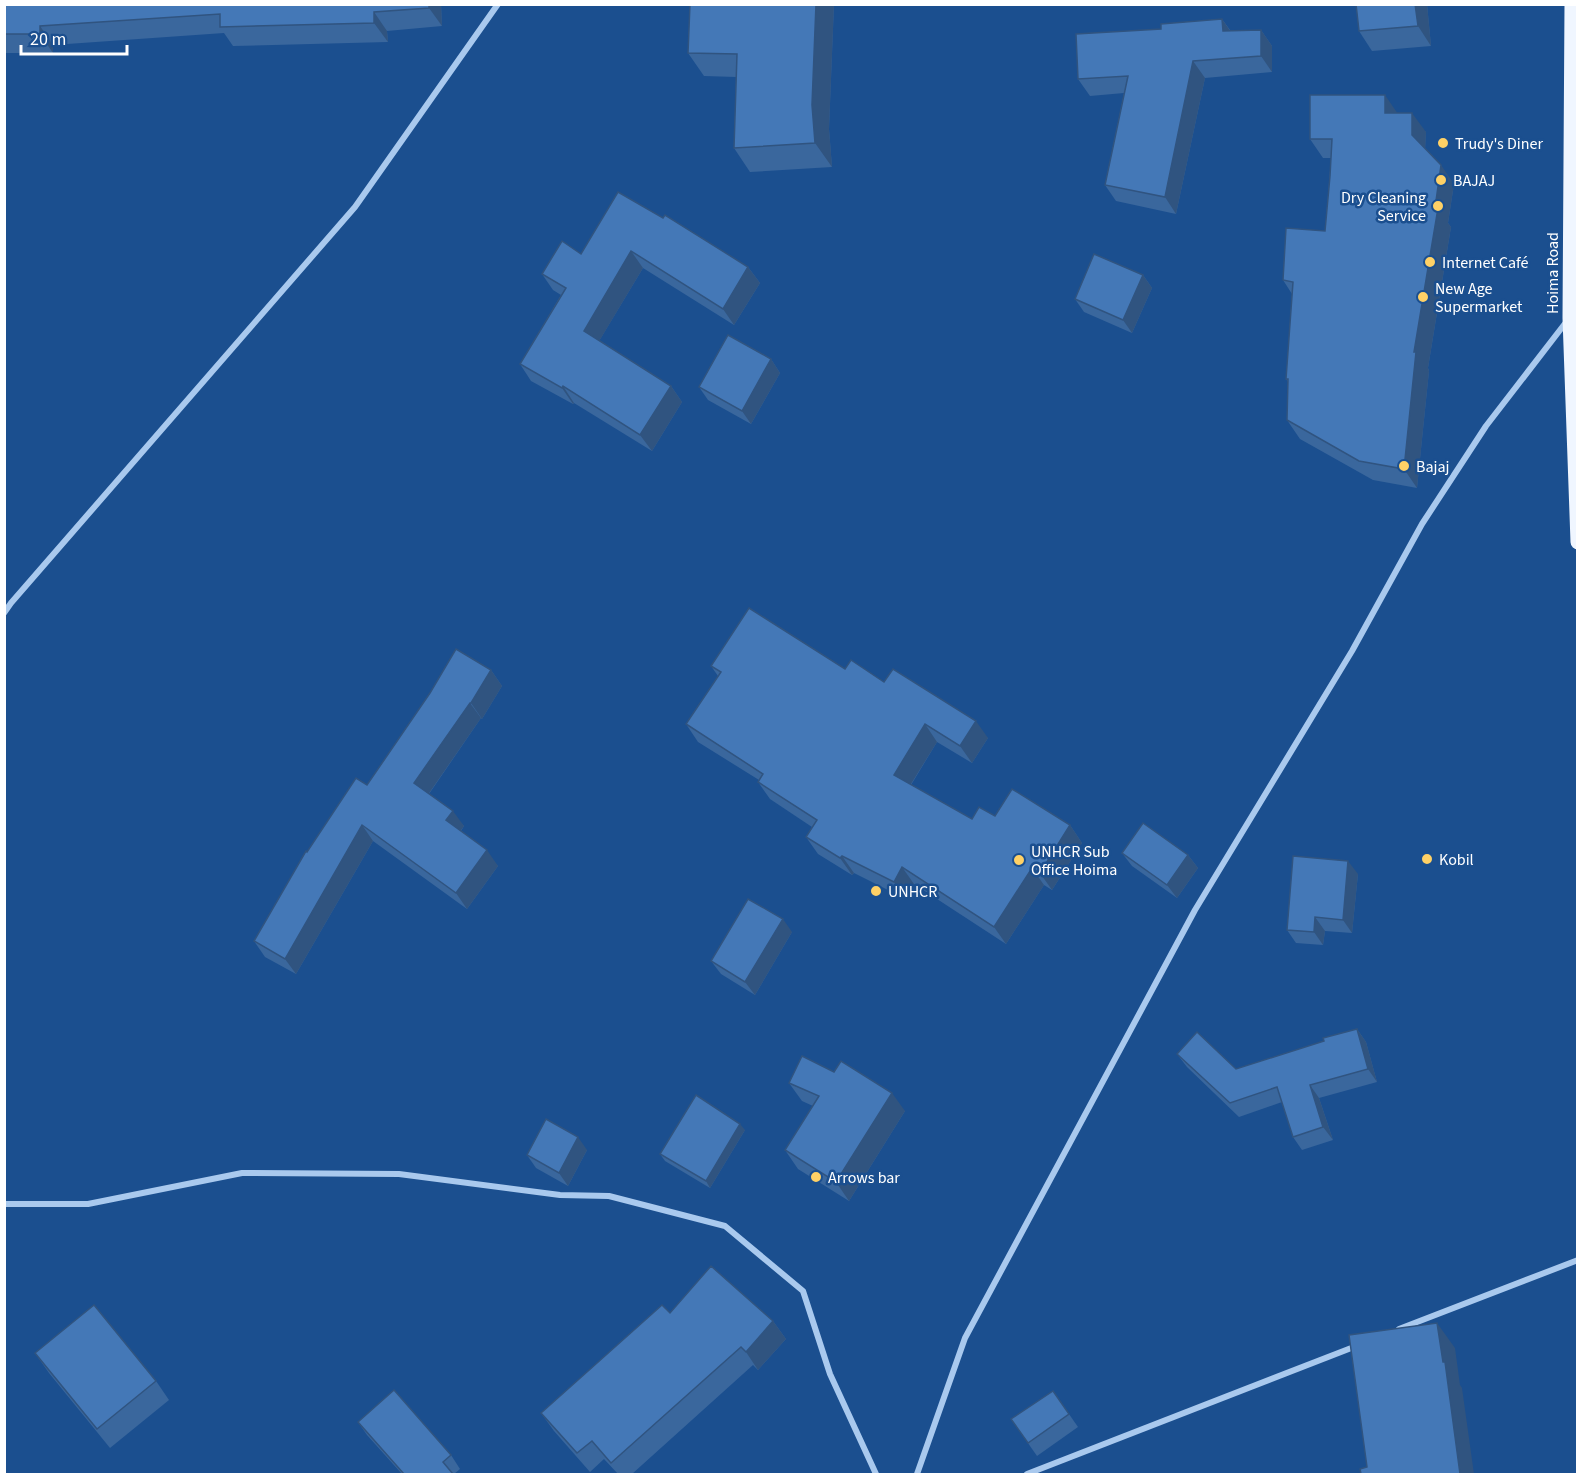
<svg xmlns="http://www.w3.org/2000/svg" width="1582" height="1479" viewBox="0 0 1582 1479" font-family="'Source Sans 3',sans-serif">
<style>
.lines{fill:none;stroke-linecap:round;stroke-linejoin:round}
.minor{stroke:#a9c9ee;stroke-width:6}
.primary{stroke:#f0f6ff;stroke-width:15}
.wall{fill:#3a679d}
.shaded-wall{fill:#305480}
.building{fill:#4478b7;stroke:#305480;stroke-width:1.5}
.poi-dot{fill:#ffd166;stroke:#1b4f8f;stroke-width:2}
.labels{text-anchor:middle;stroke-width:5;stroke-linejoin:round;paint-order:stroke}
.poi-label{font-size:16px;fill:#fff;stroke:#1b4f8f;text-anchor:start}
.street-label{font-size:16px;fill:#fff;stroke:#1b4f8f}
</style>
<rect width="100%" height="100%" fill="#1b4f8f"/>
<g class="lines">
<g class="minor">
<polyline points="4,613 11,603 355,207 498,4"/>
<polyline points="4,1204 88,1204 242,1173 399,1174 560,1195 609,1196 725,1226 803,1291 830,1374 876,1474"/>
<polyline points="1399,1329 1578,1260"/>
<polyline points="917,1474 965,1338 1195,910 1352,651 1422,524 1486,426 1567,321"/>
<polyline points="1027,1474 1359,1345"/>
</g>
<polyline class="primary" points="1572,4 1570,318 1578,542"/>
</g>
<g class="wall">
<polygon points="4,4 441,4 442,26 387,31 388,42 233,46 224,33 53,45 53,53 4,53"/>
<polygon points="688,4 834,4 829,129 832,167 750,172 734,148 736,77 704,76 688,53 690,6"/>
<polygon points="1427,4 1431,46 1372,51 1359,31"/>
<polygon points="1222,19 1230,30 1261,30 1272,46 1272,72 1205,78 1176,214 1116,201 1105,185 1124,93 1090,96 1078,79 1161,29"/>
<polygon points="1398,113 1426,132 1425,149 1454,184 1448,223 1451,227 1428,368 1429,371 1417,488 1373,480 1300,439 1287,420 1288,382 1286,379 1292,294 1283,280 1325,231 1331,158 1323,158 1310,139"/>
<polygon points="618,192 748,267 760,283 734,325 643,268 599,341 671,386 682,402 652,451 574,403 573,404 531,381 520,364 561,295 553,290 542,274 581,254"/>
<polygon points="1143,275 1152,288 1132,333 1084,312 1075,299"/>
<polygon points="771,359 780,373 751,424 708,400 699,387"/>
<polygon points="711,666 845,669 884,682 988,738 972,763 937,742 911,785 972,819 995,816 1070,825 1082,843 1052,890 1044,885 1006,944 914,884 906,899 854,873 852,875 818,854 806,837 812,827 770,799 758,782 759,780 698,742 686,724 718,676"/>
<polygon points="491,670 502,686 482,719 481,718 429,794 464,826 461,831 498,866 467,909 373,841 296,974 265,957 254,941 307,852 367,785"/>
<polygon points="1122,853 1188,855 1198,868 1177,898 1132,866"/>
<polygon points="1358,874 1352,933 1325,931 1323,945 1296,943 1287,930"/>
<polygon points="792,932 755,995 721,974 711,961"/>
<polygon points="1357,1029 1366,1042 1377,1082 1319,1098 1333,1140 1302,1150 1293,1137 1282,1102 1239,1117 1187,1067 1177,1054 1236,1069 1324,1041"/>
<polygon points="789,1083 905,1111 849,1201 798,1169 785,1150 813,1106 802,1101"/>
<polygon points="745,1130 710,1188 665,1161 660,1154"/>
<polygon points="587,1150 568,1186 536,1168 527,1155"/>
<polygon points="670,1313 773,1321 786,1339 758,1370 753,1365 632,1474 618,1474 604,1459 590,1472 554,1431 541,1413"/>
<polygon points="35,1353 156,1381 169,1400 110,1448 49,1373"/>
<polygon points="1053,1391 1078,1427 1037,1456 1011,1419"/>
<polygon points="358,1422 451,1455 460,1469 454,1474 402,1474 367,1435"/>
</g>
<g class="shaded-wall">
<polygon points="429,4 441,4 442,26 429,8"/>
<polygon points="816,4 834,4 829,129 832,167 815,143 812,105"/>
<polygon points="1415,4 1427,4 1431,46 1418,26"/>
<polygon points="374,12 387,31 388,42 374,23"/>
<polygon points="1222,19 1233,35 1223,31"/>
<polygon points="40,26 53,45 53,53 40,34"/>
<polygon points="1261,30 1272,46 1272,72 1261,56"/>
<polygon points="1193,61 1205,78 1176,214 1165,197"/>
<polygon points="1385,95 1398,114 1385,113"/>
<polygon points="1412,113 1426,132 1425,154 1412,135"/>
<polygon points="1441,165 1454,184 1448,223 1451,227 1428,368 1429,371 1417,488 1404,469 1414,352"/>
<polygon points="631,251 643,268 595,348 584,331"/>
<polygon points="748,267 760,283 734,325 723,309"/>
<polygon points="1143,275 1152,288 1132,333 1123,320"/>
<polygon points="771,359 780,373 751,424 742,411"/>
<polygon points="563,386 574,403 573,404 562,388"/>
<polygon points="671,386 682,402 652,451 640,435"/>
<polygon points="491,670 502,686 482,719 471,703"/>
<polygon points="470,703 481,718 425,799 414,783"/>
<polygon points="976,721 988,738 972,763 960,746"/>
<polygon points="925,724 937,742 906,792 894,775"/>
<polygon points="453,811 464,826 457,836 446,820"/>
<polygon points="362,825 373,841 296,974 285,959"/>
<polygon points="1070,825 1082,843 1052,890 1040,873"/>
<polygon points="487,850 498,866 467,909 456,893"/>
<polygon points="1188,855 1198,868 1177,898 1167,885"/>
<polygon points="842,856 854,873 852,875 840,858"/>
<polygon points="1348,861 1358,874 1352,933 1343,920"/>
<polygon points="902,867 914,884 906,899 894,882"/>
<polygon points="1032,868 1044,885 1006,944 994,927"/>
<polygon points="1315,917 1325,931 1323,945 1314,932"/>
<polygon points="783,919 792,932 755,995 745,982"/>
<polygon points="1357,1029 1366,1042 1377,1082 1368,1069"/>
<polygon points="1310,1085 1319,1098 1333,1140 1323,1127"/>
<polygon points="892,1093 905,1111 849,1201 836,1182"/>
<polygon points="740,1124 745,1130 710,1188 706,1181"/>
<polygon points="578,1137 587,1150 568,1186 559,1173"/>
<polygon points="773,1321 786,1339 758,1370 746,1352"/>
<polygon points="1437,1323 1455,1348 1460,1385 1462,1388 1474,1474 1460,1474"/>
</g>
<g class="building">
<polygon points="4,4 429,4 429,8 374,12 374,23 220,27 220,14 40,26 40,34 4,34"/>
<polygon points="690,4 816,4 812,105 815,143 734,148 737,54 688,53"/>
<polygon points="1356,4 1415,4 1418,26 1359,31"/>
<polygon points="1222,19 1223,31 1261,30 1261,56 1193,61 1165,197 1105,185 1128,76 1078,79 1076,34 1161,29 1161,24"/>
<polygon points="1310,95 1385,95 1385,113 1412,113 1412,135 1441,165 1435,208 1438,208 1414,352 1416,352 1404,469 1359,461 1287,420 1288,379 1286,379 1293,282 1283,280 1286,228 1325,231 1330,176 1332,139 1310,139"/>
<polygon points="618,192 663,218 665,215 748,267 723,309 631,251 584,331 671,386 640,435 563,386 562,388 520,364 566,288 542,274 562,241 581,254"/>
<polygon points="1094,254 1143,275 1123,320 1075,299"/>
<polygon points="728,335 771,359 742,411 699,387"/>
<polygon points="749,608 845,669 851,660 884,682 893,669 976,721 960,746 925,724 894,775 972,819 979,807 995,816 1012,789 1070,825 1040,873 1032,868 994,927 902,867 894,882 842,856 840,858 806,837 817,820 758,782 763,774 686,724 721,672 711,666"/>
<polygon points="456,649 491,670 471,703 470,703 414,783 453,811 446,820 487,850 456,893 362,825 285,959 254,941 306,851 307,852 356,778 367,785 430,693"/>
<polygon points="1143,823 1188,855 1167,885 1122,853"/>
<polygon points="1293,856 1348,861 1343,920 1315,917 1314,932 1287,930"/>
<polygon points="748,899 783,919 745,982 711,961"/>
<polygon points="1357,1029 1368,1069 1310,1085 1323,1127 1293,1137 1277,1087 1230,1103 1177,1054 1197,1032 1236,1069 1324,1041 1323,1038"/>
<polygon points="802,1056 834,1072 841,1061 892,1093 836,1182 785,1150 819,1096 789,1083"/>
<polygon points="696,1095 740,1124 706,1181 660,1154"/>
<polygon points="546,1119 578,1137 559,1173 527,1155"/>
<polygon points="711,1266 773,1321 746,1352 741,1347 611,1463 592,1441 577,1453 541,1413 662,1305 670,1313"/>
<polygon points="94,1305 156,1381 97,1429 35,1353"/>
<polygon points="1437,1323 1443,1362 1445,1362 1460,1474 1361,1474 1360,1469 1367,1467 1349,1335"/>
<polygon points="394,1390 451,1455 443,1462 453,1474 404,1474 358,1422"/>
<polygon points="1053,1391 1069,1414 1028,1443 1011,1419"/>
</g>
<g class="poi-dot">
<circle cx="1443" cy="143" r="6"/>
<circle cx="1441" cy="180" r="6"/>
<circle cx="1438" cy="206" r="6"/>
<circle cx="1430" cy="262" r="6"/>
<circle cx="1423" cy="297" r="6"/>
<circle cx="1404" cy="466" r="6"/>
<circle cx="1427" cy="859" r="6"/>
<circle cx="1019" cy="860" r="6"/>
<circle cx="876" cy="891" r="6"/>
<circle cx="816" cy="1177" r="6"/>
</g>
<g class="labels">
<g class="poi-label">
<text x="1455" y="149">Trudy's Diner</text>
<text x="1453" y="186">BAJAJ</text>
<text x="1426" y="203" text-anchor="end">Dry Cleaning<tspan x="1426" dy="18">Service</tspan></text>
<text x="1442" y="268">Internet Café</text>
<text x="1435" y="294">New Age<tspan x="1435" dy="18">Supermarket</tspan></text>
<text x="1416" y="472">Bajaj</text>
<text x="1031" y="857">UNHCR Sub<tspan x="1031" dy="18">Office Hoima</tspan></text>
<text x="1439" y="865">Kobil</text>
<text x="888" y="897">UNHCR</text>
<text x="828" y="1183">Arrows bar</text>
</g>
<g class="street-label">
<text transform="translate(1552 273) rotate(-90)" y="6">Hoima Road</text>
</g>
</g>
<rect width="1582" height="1479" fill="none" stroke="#ffffff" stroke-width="12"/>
<path d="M21 45v9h106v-9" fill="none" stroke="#ffffff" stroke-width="3"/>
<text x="30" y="45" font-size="18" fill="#ffffff" stroke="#1b4f8f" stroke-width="4.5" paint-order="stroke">20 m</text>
</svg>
